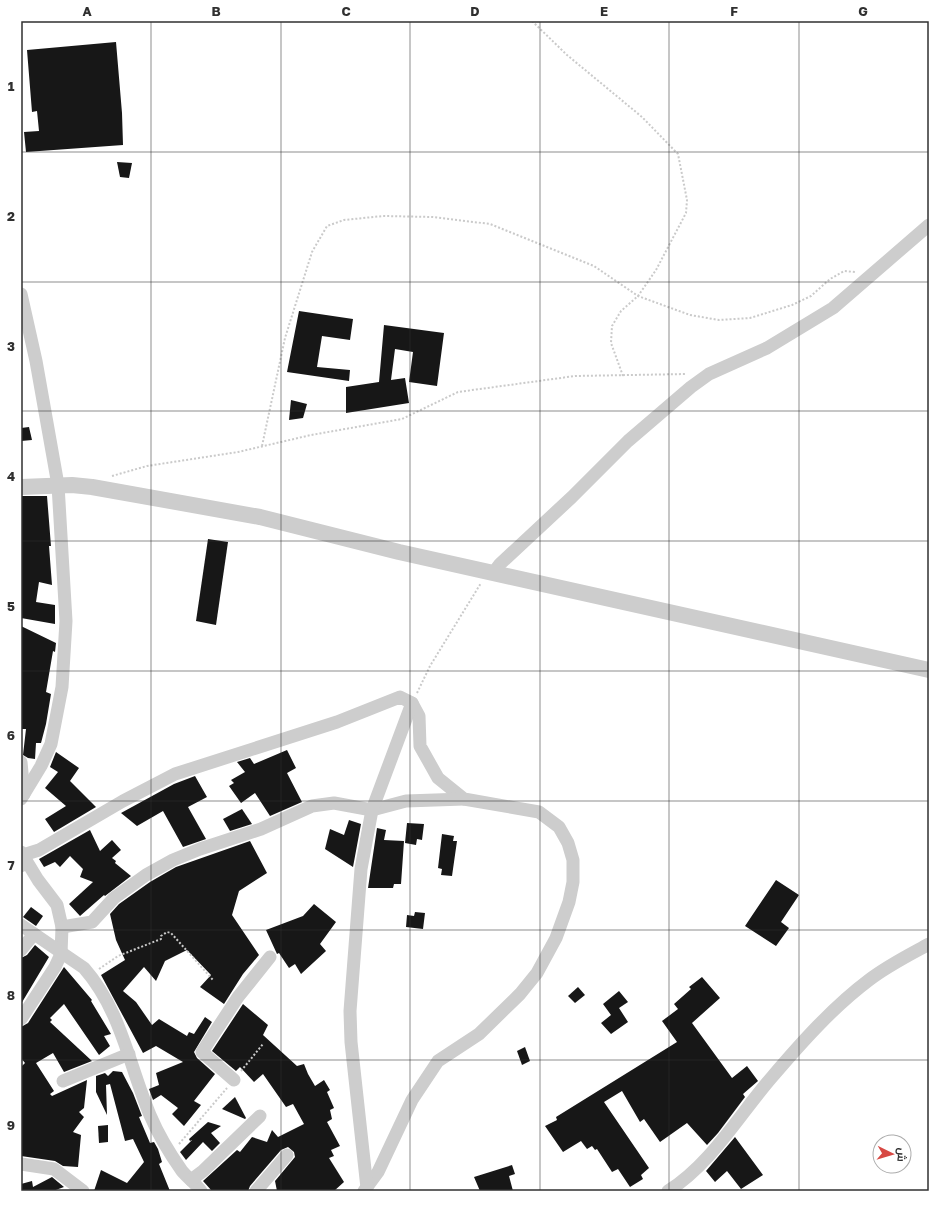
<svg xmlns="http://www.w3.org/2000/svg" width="950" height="1212" viewBox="0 0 950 1212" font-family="'Golos Text',Cairo,sans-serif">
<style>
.building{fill:#171717}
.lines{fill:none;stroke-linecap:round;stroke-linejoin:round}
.path{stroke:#cacaca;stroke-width:2;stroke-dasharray:2 2;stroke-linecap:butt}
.minor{stroke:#cdcdcd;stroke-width:13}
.tertiary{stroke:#cdcdcd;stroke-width:16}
.grid{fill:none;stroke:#303030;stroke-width:1;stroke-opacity:0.55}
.neatline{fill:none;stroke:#303030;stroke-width:1.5}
.grid-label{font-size:13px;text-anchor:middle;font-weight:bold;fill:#303030}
</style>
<rect width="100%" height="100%" fill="#fff"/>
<g class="building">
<polygon points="116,42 122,113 123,145 26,152 24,132 39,131 37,111 32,112 27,50"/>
<polygon points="117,162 132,163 129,178 120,177"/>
<polygon points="299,311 353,319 350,340 322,336 317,367 350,370 349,381 287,372"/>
<polygon points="384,325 444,333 437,386 409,382 413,352 395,349 391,380 405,378 409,403 346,413 346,387 379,382"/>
<polygon points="291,400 307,404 303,418 289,420"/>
<polygon points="29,427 32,440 21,441 21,428"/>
<polygon points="21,496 47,496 51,546 49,546 52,585 39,582 36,602 55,605 55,624 21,618"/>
<polygon points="208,539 228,542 216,625 196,621"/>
<polygon points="21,626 56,643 55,652 53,651 46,692 51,694 46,724 41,743 36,743 35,759 28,758 23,755 26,729 21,729"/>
<polygon points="287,750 296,768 287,773 302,802 270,816 255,793 241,803 229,786 234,783 231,780 245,772 237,762 250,758 254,764"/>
<polygon points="56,752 79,768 70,781 96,807 54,832 45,819 66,806 45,788 58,772 50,767"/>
<polygon points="195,776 207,797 188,807 206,839 183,847 163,811 137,826 121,813 174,784"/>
<polygon points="242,809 252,824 230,831 223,819"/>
<polygon points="349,820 361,824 353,867 325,849 330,829 344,835"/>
<polygon points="407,823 424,824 422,840 417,839 416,845 405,843"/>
<polygon points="377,828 386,830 384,840 404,841 401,884 394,884 393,888 368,888"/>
<polygon points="90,830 100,851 112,840 121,850 112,858 116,861 115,863 131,876 105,896 104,895 80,916 69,904 93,882 80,877 83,869 70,856 60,867 55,862 44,867 39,859"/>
<polygon points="442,834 454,836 453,841 457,841 452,876 441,875 442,869 438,868"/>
<polygon points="250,841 267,873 239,891 232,915 259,955 243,974 224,1004 200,987 211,975 187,950 165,961 156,981 144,967 123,991 136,1002 152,1025 159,1019 187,1036 189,1032 194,1034 205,1017 212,1022 194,1052 197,1058 215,1074 194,1101 201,1105 184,1126 172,1114 178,1108 161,1095 153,1100 149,1089 159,1085 156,1073 183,1062 156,1046 143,1053 101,975 125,960 116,940 110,914 119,904 150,882 176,867"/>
<polygon points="776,880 799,895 781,922 789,928 776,946 745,926"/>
<polygon points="314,904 336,922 320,944 326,951 301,974 295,964 289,968 279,953 277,954 266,930 303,916"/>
<polygon points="31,907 43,916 36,926 23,917"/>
<polygon points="415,912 425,913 423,929 406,927 407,915 414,916"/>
<polygon points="35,945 49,957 21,1004 21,958 27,955"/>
<polygon points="64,967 92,1000 91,1001 111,1034 104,1036 110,1046 99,1055 64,1004 50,1018 52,1020 50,1022 92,1061 64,1072 53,1053 36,1063 54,1091 50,1094 52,1096 87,1080 84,1108 79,1112 84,1117 73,1132 81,1135 78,1167 63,1166 55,1161 21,1156 21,1067 25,1063 21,1058 21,1027 28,1023"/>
<polygon points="702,977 720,998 692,1023 732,1078 747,1066 758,1081 743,1094 745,1097 718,1133 707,1145 687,1123 660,1142 644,1119 640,1122 622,1091 604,1102 649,1168 641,1175 643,1179 630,1187 618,1169 612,1172 597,1149 595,1150 592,1146 587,1149 581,1141 563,1152 545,1126 557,1120 556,1117 677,1042 662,1021 678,1009 674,1004 691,989 689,987"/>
<polygon points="578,987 585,995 575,1003 568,996"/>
<polygon points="619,991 628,1002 619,1008 628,1022 611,1034 601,1023 611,1015 603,1004"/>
<polygon points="243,1004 268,1025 263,1035 297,1066 304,1064 308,1074 315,1086 324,1080 330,1090 327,1092 334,1108 330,1110 332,1119 327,1122 340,1146 331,1150 334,1156 329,1158 344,1182 334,1191 277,1191 275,1181 295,1157 294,1152 288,1147 281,1150 250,1186 248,1191 212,1191 203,1181 237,1150 240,1152 252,1137 267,1142 272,1130 278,1137 304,1124 293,1104 286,1107 263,1074 254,1082 240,1067 236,1071 212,1051"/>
<polygon points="525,1047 530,1061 522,1065 517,1051"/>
<polygon points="113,1071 122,1072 133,1093 142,1116 139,1117 150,1143 154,1142 158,1149 162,1162 159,1164 170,1191 94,1191 101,1170 127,1183 144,1162 133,1139 125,1141 110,1084 106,1085 107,1115 96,1092 96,1076 105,1073 108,1076"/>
<polygon points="235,1097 246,1118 245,1119 222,1109"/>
<polygon points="208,1122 221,1126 211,1133 220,1143 212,1151 203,1142 186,1160 180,1152 192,1140 190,1141 189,1139"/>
<polygon points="108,1125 108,1142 99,1143 98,1126"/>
<polygon points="735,1137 763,1175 741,1189 727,1171 715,1182 706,1171"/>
<polygon points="512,1165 515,1174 509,1176 513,1191 480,1191 474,1177"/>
<polygon points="52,1177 64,1187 53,1191 21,1191 21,1184 32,1181 33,1187"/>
</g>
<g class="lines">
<g class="path">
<polyline points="532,21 567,55 642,117 678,154 687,200 686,213 656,270 638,296 621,311 612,326 611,343 623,376"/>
<polyline points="262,446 285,338 312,252 327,226 344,220 383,216 433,217 490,224 594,266 638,296 690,315 719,320 750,318 792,305 811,296 830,279 844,271 855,272"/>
<polyline points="112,476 147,466 238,452 311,435 402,419 458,392 575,376 686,374"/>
<polyline points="417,693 430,666 481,583"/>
<polyline points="99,969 118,956 161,939 161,936 167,932 171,933 213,980"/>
<polyline points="241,1071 263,1044"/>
<polyline points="179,1144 227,1088"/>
</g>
<g class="minor">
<polyline points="21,294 36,361 58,485 66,621 62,687 51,744 41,766 21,799"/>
<polyline points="494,572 500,564 572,497 628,441 691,387 709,374 767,348 833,308 929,225"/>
<polyline points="21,762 24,794"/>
<polyline points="21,852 38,880 57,905 62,927 61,954 55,967 21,1019"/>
<polyline points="21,866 23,855 39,850 123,801 175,774 337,722 400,697 412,703 419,716 420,746 438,778 464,799 539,812 559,827 568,843 573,860 573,882 569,902 556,938 537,973 520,994 479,1034 438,1061 412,1100 378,1172 364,1191"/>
<path d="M21,925l63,43c37,42 45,97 66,147 8,19 20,39 32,56 6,7 14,13 19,20"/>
<polyline points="62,927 92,922 114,898 146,875 173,860 200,849 261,829 312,806 334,803 372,810 406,801 464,799"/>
<polyline points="21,950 34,934"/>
<polyline points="234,1080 202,1052 238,997 270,957"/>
<polyline points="63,1081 129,1054"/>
<polyline points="21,1164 54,1169 83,1191"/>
<polyline points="191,1180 203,1171 260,1116"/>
<polyline points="367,1188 351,1042 350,1011 361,869 372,810 412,703"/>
<polyline points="256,1191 287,1155"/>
<path d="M668,1191c43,-27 71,-76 104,-114 29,-34 61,-70 97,-97 18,-14 40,-25 60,-36"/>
</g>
<polyline class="tertiary" points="21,487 72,485 92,487 260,517 399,552 929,670"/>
</g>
<path class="grid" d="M151,21v1170M281,21v1170M410,21v1170M540,21v1170M669,21v1170M799,21v1170M21,152h908M21,282h908M21,411h908M21,541h908M21,671h908M21,801h908M21,930h908M21,1060h908"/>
<rect width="950" height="1212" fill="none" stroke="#ffffff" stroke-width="44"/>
<g transform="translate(892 1154) rotate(95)"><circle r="19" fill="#ffffff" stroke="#acacac"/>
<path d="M0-3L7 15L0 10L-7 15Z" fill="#d74843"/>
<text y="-6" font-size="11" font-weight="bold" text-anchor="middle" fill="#303030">ش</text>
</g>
<rect x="22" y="22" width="906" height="1168" class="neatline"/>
<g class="grid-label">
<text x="87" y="16">A</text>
<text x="216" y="16">B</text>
<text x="346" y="16">C</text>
<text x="475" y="16">D</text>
<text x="604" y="16">E</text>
<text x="734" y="16">F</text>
<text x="863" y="16">G</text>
<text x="11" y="91">1</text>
<text x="11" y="221">2</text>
<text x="11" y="351">3</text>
<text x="11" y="481">4</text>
<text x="11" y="611">5</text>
<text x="11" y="740">6</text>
<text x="11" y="870">7</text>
<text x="11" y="1000">8</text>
<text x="11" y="1130">9</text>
</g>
</svg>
